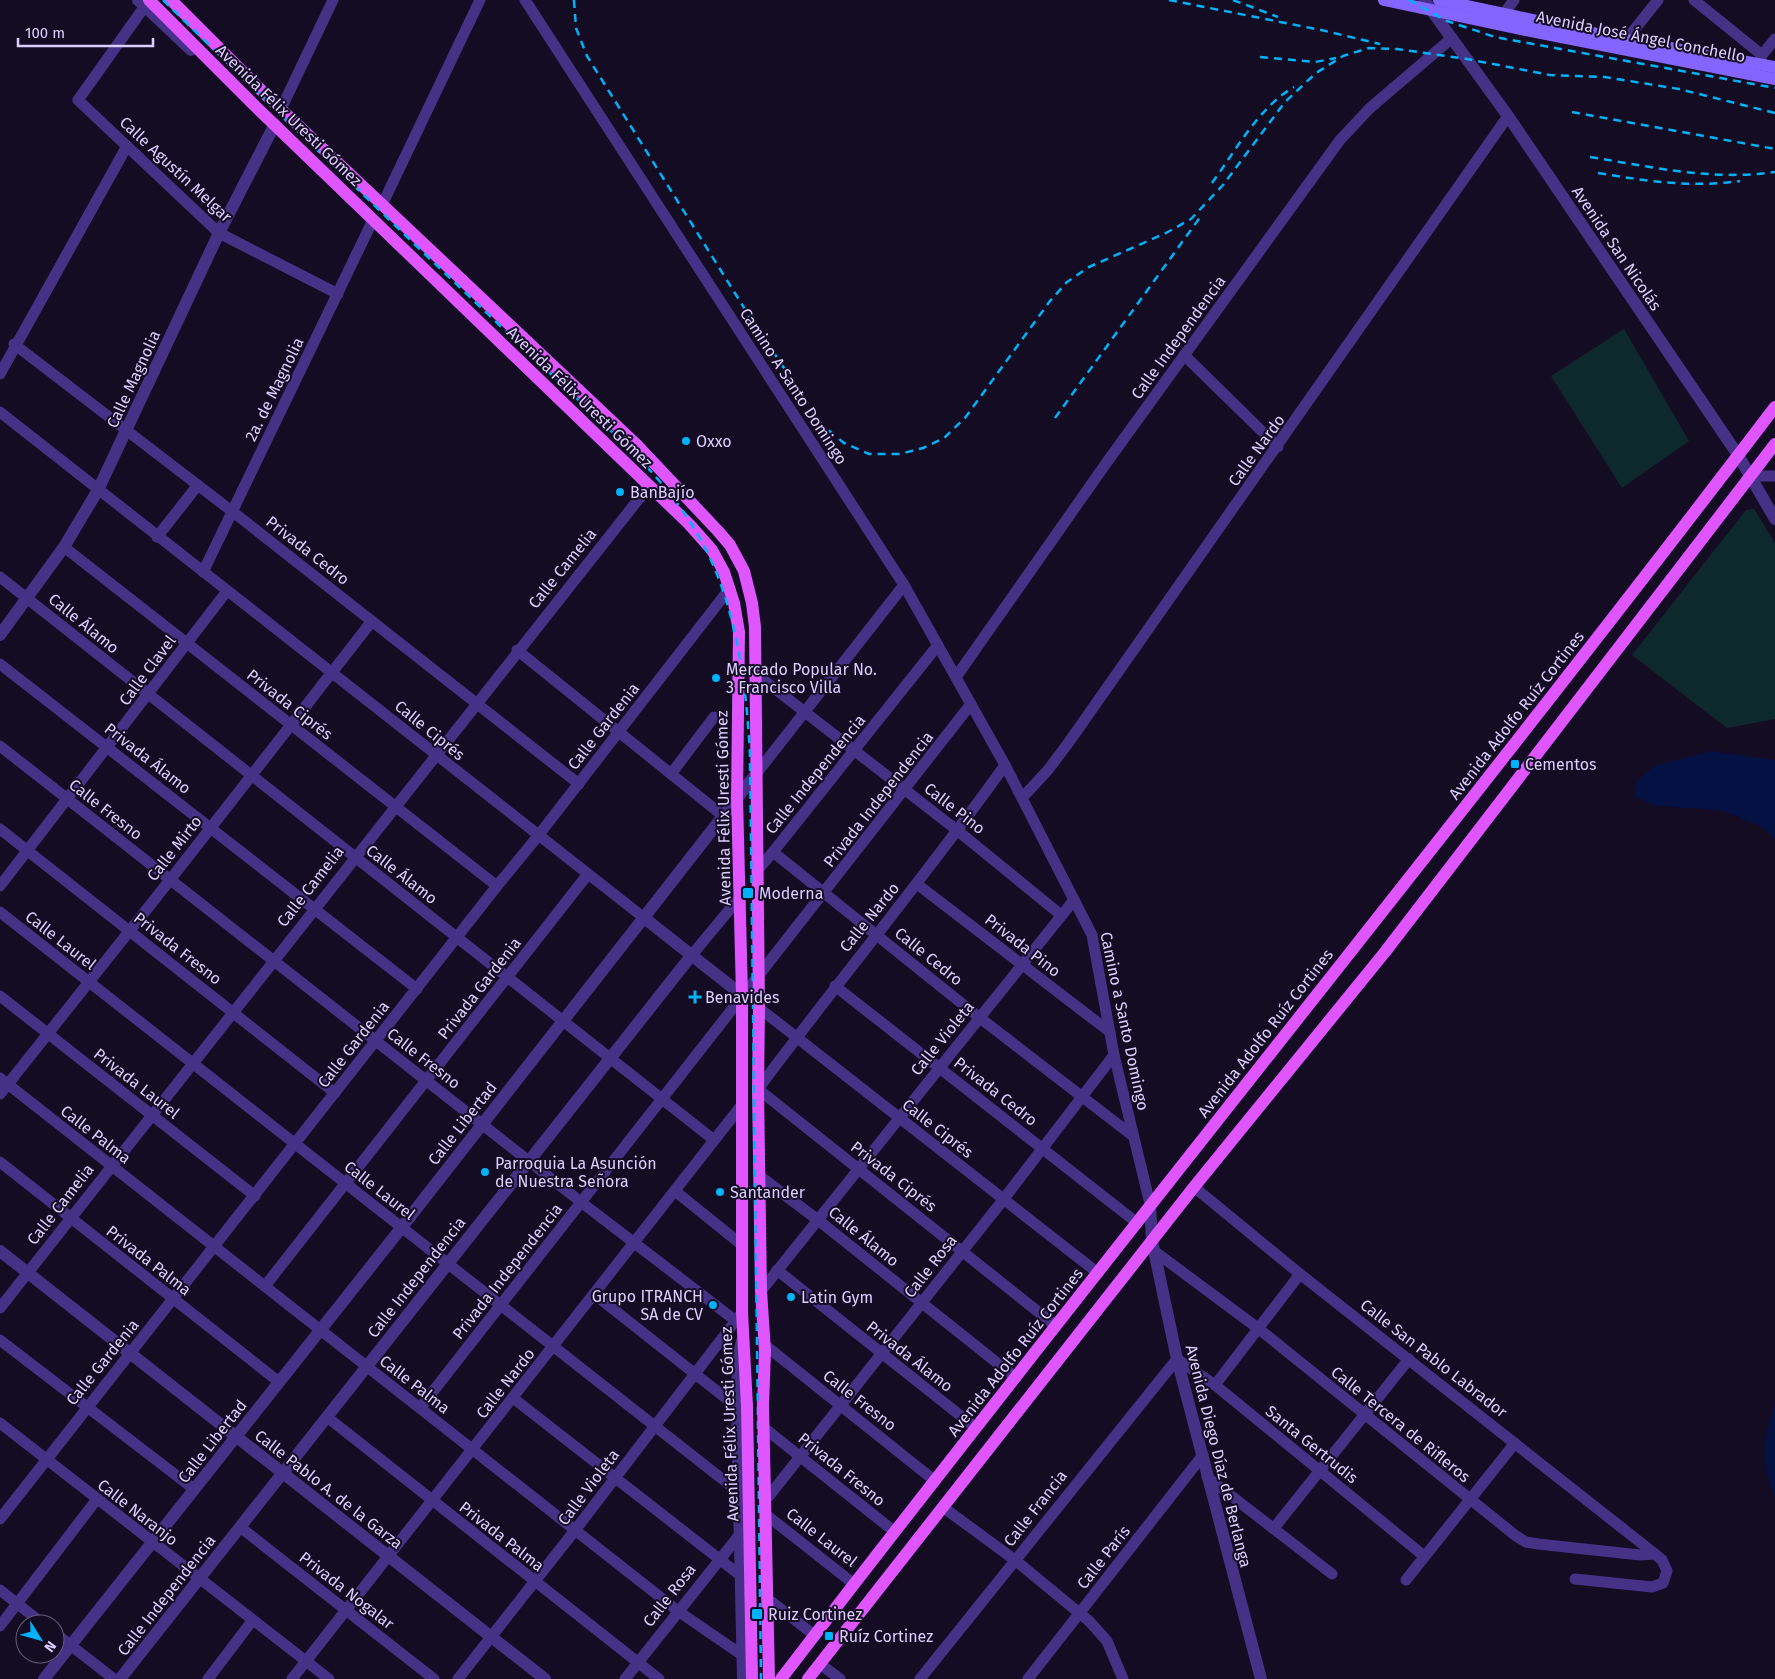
<svg xmlns="http://www.w3.org/2000/svg" width="1775" height="1679" viewBox="0 0 1775 1679" font-family="'Fira Sans',sans-serif">
<style>
.green{fill:#0e292e}
.water{fill:#051043}
.lines{fill:none;stroke-linecap:round;stroke-linejoin:round}
.minor{stroke:#453286;stroke-width:11}
.tertiary{stroke:#453286;stroke-width:12}
.secondary{stroke:#8565ff;stroke-width:12}
.primary{stroke:#df55ff;stroke-width:12}
.rail{stroke:#00b2f9;stroke-width:2.5;stroke-dasharray:8 6;stroke-linecap:butt}
.primary-bridge{stroke:#df55ff;stroke-width:12}
.poi-dot{fill:#00b2f9;stroke:#140c23;stroke-width:2}
.labels{text-anchor:middle;stroke-width:4;stroke-linejoin:round;paint-order:stroke}
.street-label{font-size:16px;fill:#dcceff;stroke:#140c23}
.poi-label{font-size:16px;fill:#dcceff;stroke:#140c23;text-anchor:start}
</style>
<rect width="100%" height="100%" fill="#140c23"/>
<g class="green">
<polygon points="1624,329 1689,441 1622,488 1551,376"/>
<polygon points="1754,509 1775,543 1775,719 1727,728 1632,655 1746,510"/>
</g>
<g class="water">
<polygon points="1711,751 1775,760 1775,839 1762,827 1721,810 1656,806 1635,797 1637,781 1654,766"/>
<path d="M1775,1403v96c-15,-43 -13,-54 0,-96z"/>
</g>
<g class="lines">
<g class="minor">
<polyline points="525,0 904,585 1005,765 1092,935 1114,1055 1150,1204"/>
<polyline points="1694,0 1762,55"/>
<polyline points="145,6 78,100 219,233 338,294"/>
<polyline points="1503,15 1514,0"/>
<polyline points="1626,40 1658,0"/>
<polyline points="1760,62 1762,55 1775,39"/>
<polyline points="281,109 333,0"/>
<polyline points="382,205 480,0"/>
<polyline points="14,344 233,512 579,784"/>
<polyline points="1184,355 1278,447"/>
<polyline points="0,374 127,146"/>
<polyline points="0,412 643,917"/>
<polyline points="1750,476 1775,476"/>
<polyline points="157,537 198,485"/>
<polyline points="64,547 497,886"/>
<polyline points="203,572 373,220"/>
<polyline points="0,577 714,1140"/>
<polyline points="517,650 722,815"/>
<polyline points="0,664 417,989"/>
<polyline points="756,674 958,831 1061,915"/>
<polyline points="956,677 1107,462 1340,140 1370,108 1452,38"/>
<polyline points="0,746 581,1202 736,1321"/>
<path d="M1005,765c-79,111 -166,215 -247,324l298,237"/>
<polyline points="671,774 714,717"/>
<polyline points="756,774 904,585"/>
<path d="M1022,798l26,-28 21,-28c148,-208 294,-417 439,-626"/>
<polyline points="0,829 335,1093"/>
<polyline points="773,852 938,645"/>
<polyline points="757,871 773,852 980,1018 1133,1136"/>
<polyline points="917,884 1110,1032"/>
<polyline points="0,886 227,591"/>
<polyline points="0,912 740,1493"/>
<polyline points="691,956 740,897"/>
<polyline points="835,986 1136,1222"/>
<polyline points="0,996 255,1196"/>
<polyline points="759,1008 1098,1273"/>
<polyline points="0,1078 678,1611 742,1655"/>
<polyline points="0,1094 170,880 372,621"/>
<polyline points="0,1162 279,1382"/>
<polyline points="761,1177 818,1220 1016,1378"/>
<polyline points="1194,1187 1300,1274 1655,1554 1662,1560 1667,1571 1663,1583 1652,1587 1575,1579"/>
<polyline points="675,1191 742,1245"/>
<polyline points="1154,1251 1259,1329 1516,1536 1526,1542 1538,1544 1640,1555 1655,1554"/>
<polyline points="777,1270 976,1428"/>
<polyline points="265,1286 588,874"/>
<polyline points="761,1291 1074,900"/>
<polyline points="594,1294 737,1407"/>
<polyline points="0,1308 649,486"/>
<polyline points="0,1340 194,1489"/>
<polyline points="765,1345 935,1481"/>
<polyline points="1215,1385 1300,1274"/>
<polyline points="513,1398 741,1576"/>
<polyline points="420,1408 971,704"/>
<polyline points="327,1417 659,1679"/>
<polyline points="0,1423 329,1679"/>
<polyline points="768,1431 895,1532"/>
<polyline points="1207,1477 1332,1574"/>
<polyline points="769,1496 1003,1200 1114,1055"/>
<polyline points="944,1508 1015,1560 1089,1621 1107,1641 1123,1679"/>
<polyline points="769,1517 854,1584"/>
<polyline points="0,1519 497,886 538,836 730,588"/>
<polyline points="240,1527 434,1679"/>
<polyline points="1274,1528 1409,1359"/>
<polyline points="1406,1580 1515,1443"/>
<polyline points="0,1590 43,1624"/>
<polyline points="772,1602 814,1635"/>
<polyline points="0,1626 97,1499"/>
<polyline points="55,1633 114,1679"/>
<polyline points="820,1664 840,1679"/>
<polyline points="208,1679 252,1621"/>
<polyline points="292,1679 741,1106"/>
<polyline points="458,1679 576,1529 740,1315"/>
<polyline points="625,1679 741,1533"/>
<polyline points="920,1679 1177,1359 1215,1385 1424,1556"/>
<polyline points="1028,1679 1203,1455"/>
</g>
<g class="tertiary">
<polyline points="138,0 191,50"/>
<polyline points="1424,0 1508,116 1738,455 1775,519"/>
<polyline points="0,635 64,547 98,490 219,233 275,124"/>
<polyline points="643,917 742,995"/>
<polyline points="1150,1204 1152,1241 1177,1359 1261,1679"/>
<polyline points="0,1251 545,1679"/>
<polyline points="742,1341 738,1357 737,1407 743,1679"/>
<polyline points="44,1679 402,1227 756,774"/>
<polyline points="120,1679 691,956"/>
</g>
<g class="secondary">
<polyline points="1384,0 1540,33 1775,79"/>
<polyline points="1439,0 1626,40 1775,67"/>
</g>
<g class="primary">
<polyline points="149,0 256,107 689,524 712,550 724,572 734,603 739,632 737,797 742,995 742,1312 747,1406"/>
<polyline points="171,0 266,95 636,444 718,531 730,545 744,571 752,603 755,627 759,1008 758,1089 761,1291 765,1351 763,1405"/>
<path d="M781,1679c327,-427 668,-844 994,-1272"/>
<polyline points="808,1679 1194,1187 1385,952 1775,444"/>
</g>
<g class="rail">
<path d="M163,0l247,240 222,211c23,24 45,49 62,77 41,67 52,149 56,227l11,924"/>
<polyline points="574,0 576,28 587,56 748,314 822,425 844,443 869,454 900,454 923,448 944,438 965,418 1050,301 1067,282 1089,267 1166,233 1191,219 1223,185 1285,102 1316,73 1343,56 1369,48 1397,49 1467,59 1550,75 1605,77 1679,89 1775,113"/>
<polyline points="1169,0 1321,30 1380,44"/>
<polyline points="1233,0 1278,17"/>
<polyline points="1409,0 1447,21 1495,37 1775,88"/>
<polyline points="1260,57 1315,62 1336,58"/>
<polyline points="1572,112 1775,149"/>
<path d="M1590,157c62,10 122,24 185,15"/>
<path d="M1598,173c48,8 93,15 142,8"/>
<path d="M1212,183c25,-34 46,-75 82,-96"/>
<polyline points="1055,418 1201,216"/>
</g>
<g class="primary-bridge">
<polyline points="763,1405 769,1679"/>
<polyline points="747,1406 752,1679"/>
</g>
</g>
<g class="poi-dot">
<circle cx="686" cy="441" r="5"/>
<circle cx="620" cy="492" r="5"/>
<circle cx="716" cy="678" r="5"/>
<rect x="1510" y="759" width="10" height="10" rx="2.5"/>
<rect x="742" y="887" width="12" height="12" rx="2.5"/>
<path d="M692.5 989.5h5v5h5v5h-5v5h-5v-5h-5v-5h5z"/>
<circle cx="485" cy="1172" r="5"/>
<circle cx="720" cy="1192" r="5"/>
<circle cx="791" cy="1297" r="5"/>
<circle cx="713" cy="1305" r="5"/>
<rect x="751" y="1608" width="12" height="12" rx="2.5"/>
<rect x="824" y="1631" width="10" height="10" rx="2.5"/>
</g>
<g class="labels">
<g class="street-label">
<text transform="translate(1641 36) rotate(11)" y="6">Avenida José Ángel Conchello</text>
<text transform="translate(289 115) rotate(44)" y="6">Avenida Félix Uresti Gómez</text>
<text transform="translate(176 169) rotate(43)" y="6">Calle Agustín Melgar</text>
<text transform="translate(1617 248) rotate(56)" y="6">Avenida San Nicolás</text>
<text transform="translate(1178 337) rotate(-54)" y="6">Calle Independencia</text>
<text transform="translate(133 379) rotate(-65)" y="6">Calle Magnolia</text>
<text transform="translate(794 386) rotate(57)" y="6">Camino A Santo Domingo</text>
<text transform="translate(274 389) rotate(-64)" y="6">2a. de Magnolia</text>
<text transform="translate(580 397) rotate(44)" y="6">Avenida Félix Uresti Gómez</text>
<text transform="translate(1256 450) rotate(-54)" y="6">Calle Nardo</text>
<text transform="translate(308 550) rotate(38)" y="6">Privada Cedro</text>
<text transform="translate(562 568) rotate(-51)" y="6">Calle Camelia</text>
<text transform="translate(84 623) rotate(39)" y="6">Calle Álamo</text>
<text transform="translate(147 670) rotate(-53)" y="6">Calle Clavel</text>
<text transform="translate(290 704) rotate(38)" y="6">Privada Ciprés</text>
<text transform="translate(1516 715) rotate(-52)" y="6">Avenida Adolfo Ruíz Cortines</text>
<text transform="translate(603 726) rotate(-52)" y="6">Calle Gardenia</text>
<text transform="translate(430 730) rotate(39)" y="6">Calle Ciprés</text>
<text transform="translate(148 758) rotate(38)" y="6">Privada Álamo</text>
<text transform="translate(815 774) rotate(-51)" y="6">Calle Independencia</text>
<text transform="translate(878 799) rotate(-52)" y="6">Privada Independencia</text>
<text transform="translate(723 808) rotate(-91)" y="6">Avenida Félix Uresti Gómez</text>
<text transform="translate(955 808) rotate(38)" y="6">Calle Pino</text>
<text transform="translate(106 809) rotate(38)" y="6">Calle Fresno</text>
<text transform="translate(174 848) rotate(-52)" y="6">Calle Mirto</text>
<text transform="translate(402 874) rotate(38)" y="6">Calle Álamo</text>
<text transform="translate(310 886) rotate(-52)" y="6">Calle Camelia</text>
<text transform="translate(869 917) rotate(-51)" y="6">Calle Nardo</text>
<text transform="translate(61 940) rotate(38)" y="6">Calle Laurel</text>
<text transform="translate(1023 945) rotate(38)" y="6">Privada Pino</text>
<text transform="translate(178 948) rotate(38)" y="6">Privada Fresno</text>
<text transform="translate(929 956) rotate(39)" y="6">Calle Cedro</text>
<text transform="translate(479 988) rotate(-52)" y="6">Privada Gardenia</text>
<text transform="translate(1125 1021) rotate(78)" y="6">Camino a Santo Domingo</text>
<text transform="translate(1265 1033) rotate(-52)" y="6">Avenida Adolfo Ruíz Cortines</text>
<text transform="translate(942 1038) rotate(-51)" y="6">Calle Violeta</text>
<text transform="translate(353 1044) rotate(-52)" y="6">Calle Gardenia</text>
<text transform="translate(424 1058) rotate(38)" y="6">Calle Fresno</text>
<text transform="translate(137 1083) rotate(38)" y="6">Privada Laurel</text>
<text transform="translate(996 1091) rotate(38)" y="6">Privada Cedro</text>
<text transform="translate(462 1123) rotate(-52)" y="6">Calle Libertad</text>
<text transform="translate(938 1128) rotate(38)" y="6">Calle Ciprés</text>
<text transform="translate(96 1134) rotate(38)" y="6">Calle Palma</text>
<text transform="translate(894 1176) rotate(38)" y="6">Privada Ciprés</text>
<text transform="translate(380 1190) rotate(38)" y="6">Calle Laurel</text>
<text transform="translate(60 1204) rotate(-52)" y="6">Calle Camelia</text>
<text transform="translate(864 1236) rotate(39)" y="6">Calle Álamo</text>
<text transform="translate(149 1260) rotate(38)" y="6">Privada Palma</text>
<text transform="translate(930 1266) rotate(-52)" y="6">Calle Rosa</text>
<text transform="translate(507 1271) rotate(-52)" y="6">Privada Independencia</text>
<text transform="translate(416 1277) rotate(-52)" y="6">Calle Independencia</text>
<text transform="translate(1015 1352) rotate(-52)" y="6">Avenida Adolfo Ruíz Cortines</text>
<text transform="translate(910 1356) rotate(38)" y="6">Privada Álamo</text>
<text transform="translate(1434 1358) rotate(38)" y="6">Calle San Pablo Labrador</text>
<text transform="translate(102 1362) rotate(-51)" y="6">Calle Gardenia</text>
<text transform="translate(505 1383) rotate(-52)" y="6">Calle Nardo</text>
<text transform="translate(415 1384) rotate(38)" y="6">Calle Palma</text>
<text transform="translate(860 1400) rotate(38)" y="6">Calle Fresno</text>
<text transform="translate(729 1424) rotate(-92)" y="6">Avenida Félix Uresti Gómez</text>
<text transform="translate(1401 1424) rotate(39)" y="6">Calle Tercera de Rifleros</text>
<text transform="translate(212 1441) rotate(-52)" y="6">Calle Libertad</text>
<text transform="translate(1312 1444) rotate(39)" y="6">Santa Gertrudis</text>
<text transform="translate(1219 1456) rotate(76)" y="6">Avenida Diego Díaz de Berlanga</text>
<text transform="translate(842 1469) rotate(39)" y="6">Privada Fresno</text>
<text transform="translate(588 1487) rotate(-53)" y="6">Calle Violeta</text>
<text transform="translate(329 1489) rotate(38)" y="6">Calle Pablo A. de la Garza</text>
<text transform="translate(1035 1508) rotate(-52)" y="6">Calle Francia</text>
<text transform="translate(138 1512) rotate(38)" y="6">Calle Naranjo</text>
<text transform="translate(502 1536) rotate(38)" y="6">Privada Palma</text>
<text transform="translate(822 1537) rotate(38)" y="6">Calle Laurel</text>
<text transform="translate(1103 1557) rotate(-52)" y="6">Calle París</text>
<text transform="translate(347 1590) rotate(38)" y="6">Privada Nogalar</text>
<text transform="translate(166 1595) rotate(-52)" y="6">Calle Independencia</text>
<text transform="translate(669 1595) rotate(-52)" y="6">Calle Rosa</text>
</g>
<g class="poi-label">
<text x="696" y="447">Oxxo</text>
<text x="630" y="498">BanBajío</text>
<text x="726" y="675">Mercado Popular No.<tspan x="726" dy="18">3 Francisco Villa</tspan></text>
<text x="1525" y="770">Cementos</text>
<text x="759" y="899">Moderna</text>
<text x="705" y="1003">Benavides</text>
<text x="495" y="1169">Parroquia La Asunción<tspan x="495" dy="18">de Nuestra Señora</tspan></text>
<text x="730" y="1198">Santander</text>
<text x="703" y="1302" text-anchor="end">Grupo ITRANCH<tspan x="703" dy="18">SA de CV</tspan></text>
<text x="801" y="1303">Latin Gym</text>
<text x="768" y="1620">Ruiz Cortinez</text>
<text x="839" y="1642">Ruíz Cortinez</text>
</g>
</g>
<g transform="translate(40 1639) rotate(127)"><circle r="24" fill="#140c23" stroke="#645a7b"/>
<path d="M0-4L9 19L0 12L-9 19Z" fill="#00b2f9"/>
<text y="-8" font-size="14" font-weight="bold" text-anchor="middle" fill="#dcceff">N</text>
</g>
<path d="M18 38v8h135v-8" fill="none" stroke="#dcceff" stroke-width="2.5"/>
<text x="25" y="38" font-size="15" fill="#dcceff" stroke="#140c23" stroke-width="4" paint-order="stroke">100 m</text>
</svg>
